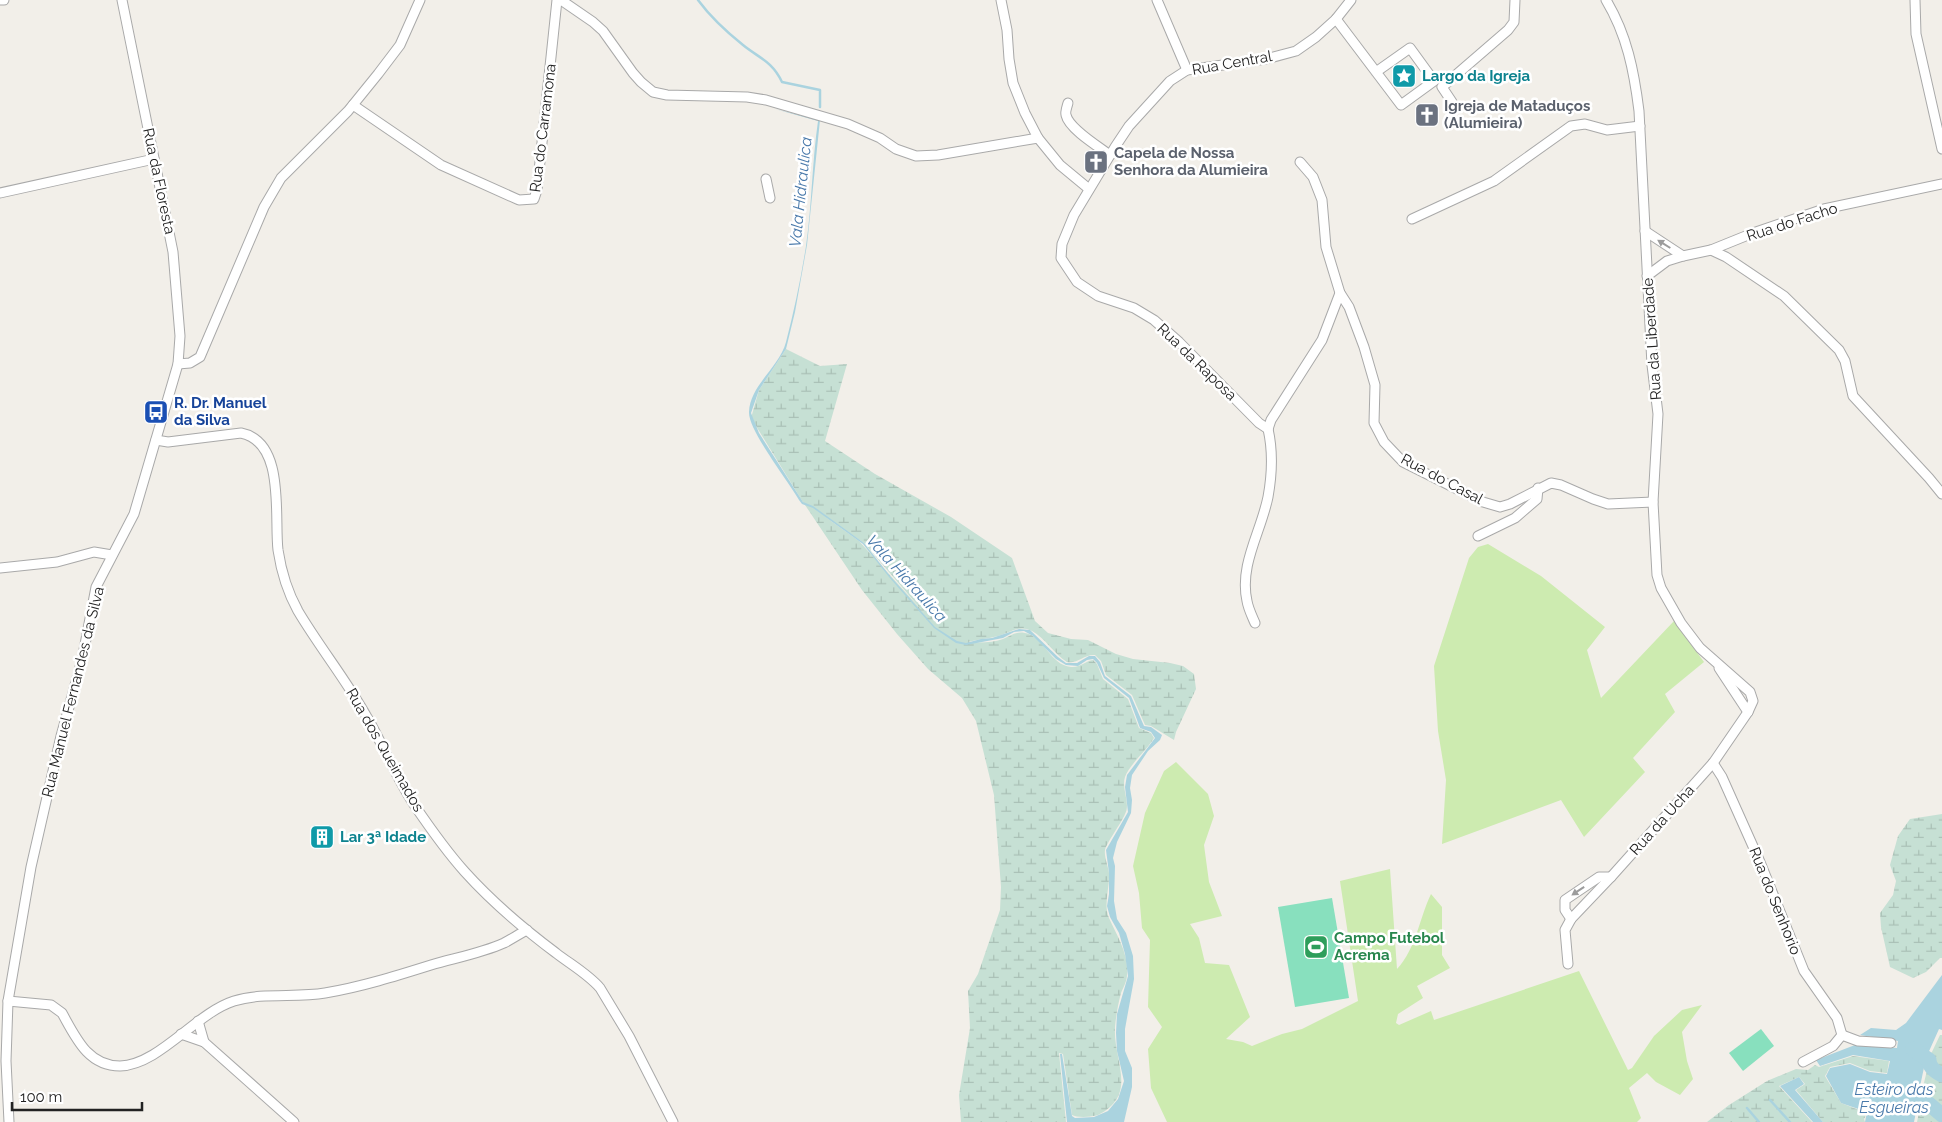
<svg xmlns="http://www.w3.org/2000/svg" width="1942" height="1122" viewBox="0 0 1942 1122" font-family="Raleway,sans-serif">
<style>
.grass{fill:#cdebb0}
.wetland{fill:url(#wetland-marsh);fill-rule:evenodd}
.pitch{fill:#88e0be}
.water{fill:#aad3df}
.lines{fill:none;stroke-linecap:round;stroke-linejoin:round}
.stream{stroke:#aad3df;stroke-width:2.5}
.river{stroke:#aad3df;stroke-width:15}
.minor-casing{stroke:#a9a9a9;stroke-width:11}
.minor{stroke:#fff;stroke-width:9}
.oneway{fill:#9c9c9c}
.labels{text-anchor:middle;stroke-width:5;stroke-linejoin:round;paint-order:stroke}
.street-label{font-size:15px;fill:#222;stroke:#fff}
.culture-label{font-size:15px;font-weight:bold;fill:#0d838f;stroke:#fff;text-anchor:start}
.worship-label{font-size:15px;font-weight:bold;fill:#5b616d;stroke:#fff;text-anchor:start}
.transit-label{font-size:15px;font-weight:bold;fill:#164399;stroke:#fff;text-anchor:start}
.leisure-label{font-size:15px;font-weight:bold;fill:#27864d;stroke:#fff;text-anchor:start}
.water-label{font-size:16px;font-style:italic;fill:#4a7aab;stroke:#fff}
</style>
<defs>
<pattern id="wetland-marsh" width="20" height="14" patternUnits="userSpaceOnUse" patternTransform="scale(1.25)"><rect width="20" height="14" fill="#c6e0d4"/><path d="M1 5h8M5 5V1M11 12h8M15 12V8" fill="none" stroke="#aac0b6"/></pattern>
</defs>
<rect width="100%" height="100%" fill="#f2efe9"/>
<g class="grass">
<polygon points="1488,544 1541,576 1605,627 1587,650 1601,698 1674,621 1704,662 1665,694 1675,712 1633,758 1645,772 1584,837 1561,800 1442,844 1446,780 1438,731 1434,666 1469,558 1478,547"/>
<path d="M1176,762l32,32 6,22 -10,29 5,37 13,34 -32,8 9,14 6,25 24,2 21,52 -24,22 17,3 9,4 30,-12 20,-5 56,-28 -18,-120 50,-12 7,100c19,-20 22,-50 34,-75l11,13v48l8,13 -33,18 6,12 -25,16 -2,9 3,2 32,-14 3,9 145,-49 49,99 4,-2 22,-32 28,-26 20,-5 -20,27 5,29 6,18 -13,16 -24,-13 -9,-9 -18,15 12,30 -4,4h-470l-16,-34 -3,-39 14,-22 -14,-20 2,-67 -8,-12 -3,-35 -6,-27 12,-53 19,-42z"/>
</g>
<g class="wetland">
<path d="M786,349l34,17 27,-2 -22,77 50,33 76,43 61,41 23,63 13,12 23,6 17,1 28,14 17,5 37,4 13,3 11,8 2,15 -20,43 -2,8 -23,-14 -6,-1 -13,-30 -26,-20 -5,-14 -6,-6c-11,-1 -17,9 -28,7 -13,-8 -22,-24 -35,-31 -13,-7 -22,2 -34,5 -10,3 -20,3 -30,6 10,1 24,1 35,-3 7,-3 13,-8 22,-6 19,3 25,32 46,34 9,1 14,-6 22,-7l4,4 6,15 25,20 11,29 12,5 3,5c-6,11 -25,27 -29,39 -4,12 6,26 0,37 -3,8 -19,30 -20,36 -1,7 3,16 4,23 1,15 -6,31 0,45 8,18 20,36 18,57 0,6 -4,13 -6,18 -3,11 -5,23 -6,34 -2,34 24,67 -17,88 -6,2 -21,3 -26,0l-9,-61 -4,-1 7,69h-105l-2,-27 11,-67 -2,-37 10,-17 22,-64 1,-23 -7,-92 -18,-74 -14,-23 -34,-29 -31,-35 -35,-44 -61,-91 -50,-81 8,-28zM824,516l40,27 62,72 -67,-74z"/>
<polygon points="1942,814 1942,958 1940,958 1926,972 1913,978 1890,967 1881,927 1880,913 1893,895 1896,881 1890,865 1898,836 1910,819"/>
<polygon points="1940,1035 1942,1035 1942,1122 1917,1122 1920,1108 1928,1108 1930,1103 1921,1095 1931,1054"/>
<polygon points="1853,1056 1889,1061 1887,1073 1870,1071 1850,1063 1830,1067 1825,1076 1841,1103 1867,1113 1864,1119 1865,1122 1823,1122 1796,1090 1805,1084 1799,1077 1779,1086 1812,1122 1707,1122 1729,1105 1767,1081 1796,1069 1808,1070 1815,1065 1819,1067"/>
</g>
<g class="pitch">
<polygon points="1332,898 1349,998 1295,1007 1278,907"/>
<polygon points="1761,1029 1774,1046 1743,1071 1729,1053"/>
</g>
<g class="water">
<path d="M775,109l45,11 -13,125 -12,67 -9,37 -27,41 -8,23 8,20 44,69 10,4 51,37 26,33 45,51 22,14 9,2 15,-4 11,-1 27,-9 11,1 28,27 8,6h11l12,-7h6l5,6 5,14 26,20 13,30 7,1 11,8 -2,5 -12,11 -16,24 -2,13 2,12 -1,13 -14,29 -4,16 2,8 -1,35 3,18 9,14 7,23 1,23 -9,50v22l7,17v19l-8,35h-57l-7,-68h2l10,62 3,2 19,-1 14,-6 10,-12 6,-18 -7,-30 -1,-18 1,-19 11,-38 -3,-22 -6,-21 -9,-16 -3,-11 2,-12v-21l-3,-23 22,-38 -3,-25 2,-12 28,-37 -4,-6 -11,-4 -11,-30 -25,-20 -7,-15 -4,-4 -6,1 -9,6 -12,-1 -10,-6 -23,-23 -9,-5 -10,1 -11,6 -37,7 -10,-2 -22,-15 -45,-51 -26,-33 -50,-36 -11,-4 -3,-4c-10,-18 -51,-70 -50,-88 1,-27 30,-44 37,-70 8,-31 15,-64 20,-96 6,-41 6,-84 12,-125z"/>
<polygon points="1942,975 1942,1030 1939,1029 1926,1058 1918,1096 1929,1104 1918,1102 1914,1122 1865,1122 1867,1112 1841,1103 1826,1076 1830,1068 1850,1064 1870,1072 1887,1074 1890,1061 1853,1055 1820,1066 1816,1060 1855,1045 1897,1048 1898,1041 1860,1035 1871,1028 1896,1030 1906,1023"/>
<polygon points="1799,1077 1804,1084 1795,1090 1823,1122 1813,1122 1780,1086"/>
</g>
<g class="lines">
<g class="stream">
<path d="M698,0c11,15 30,33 45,45 16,13 29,16 39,37l38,8v17"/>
<polyline points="1770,1100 1790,1122"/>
<polyline points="1747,1108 1759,1122"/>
</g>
<g class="river">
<path d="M1913,1049l16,11c0,7 7,12 13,15"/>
<polyline points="1912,1096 1929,1104 1942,1115"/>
</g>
<defs>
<g id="minor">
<polyline points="0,0 4,0"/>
<polyline points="561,0 593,22 603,31 633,73 641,82 653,92 667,95 747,97 766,100 848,124 880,138 896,149 916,156 938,155 1038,138"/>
<polyline points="1001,0 1007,30 1009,59 1013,83 1025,113 1038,138 1060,165 1089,189"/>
<polyline points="1157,0 1187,70"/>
<polyline points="1915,0 1916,34 1942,149"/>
<polyline points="1336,19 1401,105 1434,81 1410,48 1376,72"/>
<path d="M1068,103c-1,4 -3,9 -2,12 3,14 33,32 44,40"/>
<polyline points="353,105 441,165 519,200 534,199 537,190 557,0"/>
<polyline points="1452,110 1452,102 1442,87 1508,30 1514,22 1515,0"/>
<polyline points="1300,162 1313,177 1322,200 1326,247 1340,293 1349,307 1364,347 1375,385 1374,423 1384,442 1403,462 1483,502 1500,507 1510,504 1551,483 1561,485 1593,499 1608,504 1653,502"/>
<polyline points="766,179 770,198"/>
<polyline points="0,193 154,159"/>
<polyline points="1412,219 1494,181 1571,126 1585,124 1607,130 1640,126"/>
<polyline points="1645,231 1683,256"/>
<polyline points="1711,250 1726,257 1784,296 1839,350 1845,361 1853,396 1929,478 1942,494"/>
<polyline points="1647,276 1667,261 1683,256 1711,250 1753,233 1824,209 1942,184"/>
<polyline points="178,364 190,363 200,357 264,207 281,178 348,111 378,74 400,45 420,0"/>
<polyline points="1268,429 1259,423 1179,342 1154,320 1134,308 1098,296 1077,282 1061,258 1062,244 1074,215 1115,147 1129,126 1170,81 1187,70 1266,59 1296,51 1316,37 1336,19 1351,0"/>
<polyline points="1268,429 1271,420 1322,340 1340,293"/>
<path d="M156,440l12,2 73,-9c45,9 33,84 37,117 3,20 10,43 20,61 22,37 49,70 70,108 16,28 29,60 47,87 15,22 32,46 50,66 27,30 59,57 91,81 14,11 32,21 44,35l29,48 44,86"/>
<polyline points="1478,536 1515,518 1537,499 1538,488"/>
<polyline points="0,568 57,562 94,552 112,555"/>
<path d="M1255,623c-3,-7 -7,-15 -8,-22 -8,-36 14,-69 21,-104 4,-22 5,-46 0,-68"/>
<polyline points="1719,668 1748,712"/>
<polyline points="1713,763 1722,777 1760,862 1804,971 1837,1018 1842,1035 1833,1046 1803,1062"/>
<polyline points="1571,919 1565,910 1565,900 1599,877 1611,877"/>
<path d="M1568,964l-3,-34 6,-11 40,-42 102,-114 35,-51 5,-11 -3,-9 -50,-44 -19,-25 -20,-35 -4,-13 -4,-73 5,-88 -6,-49 -13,-254c-5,-40 -12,-76 -33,-111"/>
<path d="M8,1001l43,4 11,8c14,25 26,53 58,53 39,-1 76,-53 114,-65 29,-9 62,-3 91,-8 36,-6 71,-17 106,-28 24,-7 51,-12 73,-22 8,-4 15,-9 23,-13"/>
<polyline points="198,1021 204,1042"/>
<polyline points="181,1034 204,1042 294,1122"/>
<polyline points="1842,1035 1858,1041 1891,1043"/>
<polyline points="9,1122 6,1061 8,1001 31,867 61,736 82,660 96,587 134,514 178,364 180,336 173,252 122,0"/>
</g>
</defs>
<use href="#minor" class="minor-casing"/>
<use href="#minor" class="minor"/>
</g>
<defs><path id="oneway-solid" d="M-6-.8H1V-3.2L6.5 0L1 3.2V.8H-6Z" transform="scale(1.25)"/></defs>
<g class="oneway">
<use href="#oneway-solid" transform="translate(1664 244) rotate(-148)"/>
<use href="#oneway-solid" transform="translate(1578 891) rotate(146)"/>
</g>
<defs>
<symbol id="sight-square" viewBox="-11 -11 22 22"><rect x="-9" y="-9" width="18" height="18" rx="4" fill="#0f9aa8" stroke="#fff"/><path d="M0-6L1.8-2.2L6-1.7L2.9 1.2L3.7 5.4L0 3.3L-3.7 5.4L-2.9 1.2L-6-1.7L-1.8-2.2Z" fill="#fff"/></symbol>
<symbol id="church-square" viewBox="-11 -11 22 22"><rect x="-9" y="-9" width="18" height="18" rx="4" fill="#6b7280" stroke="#fff"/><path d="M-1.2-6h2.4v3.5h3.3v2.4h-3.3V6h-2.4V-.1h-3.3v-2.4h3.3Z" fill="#fff"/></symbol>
<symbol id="bus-square" viewBox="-11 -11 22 22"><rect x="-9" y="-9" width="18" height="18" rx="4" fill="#1a4fb4" stroke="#fff"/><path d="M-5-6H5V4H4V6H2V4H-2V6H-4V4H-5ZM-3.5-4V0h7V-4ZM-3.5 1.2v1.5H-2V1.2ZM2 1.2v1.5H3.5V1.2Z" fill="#fff"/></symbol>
<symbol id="building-square" viewBox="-11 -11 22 22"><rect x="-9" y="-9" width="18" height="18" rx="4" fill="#0f9aa8" stroke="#fff"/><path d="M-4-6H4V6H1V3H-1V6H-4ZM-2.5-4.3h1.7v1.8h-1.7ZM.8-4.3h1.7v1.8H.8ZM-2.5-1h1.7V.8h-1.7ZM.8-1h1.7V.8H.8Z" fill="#fff"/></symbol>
<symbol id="stadium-square" viewBox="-11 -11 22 22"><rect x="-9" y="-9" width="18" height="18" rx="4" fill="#2e9e5b" stroke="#fff"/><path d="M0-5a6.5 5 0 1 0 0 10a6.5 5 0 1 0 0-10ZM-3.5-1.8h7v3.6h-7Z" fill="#fff"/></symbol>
</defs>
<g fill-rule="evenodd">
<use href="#sight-square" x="1390" y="62" width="28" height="28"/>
<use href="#church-square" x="1413" y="101" width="28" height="28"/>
<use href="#church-square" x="1082" y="148" width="28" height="28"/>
<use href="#bus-square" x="142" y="398" width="28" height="28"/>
<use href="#building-square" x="308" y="823" width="28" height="28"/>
<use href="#stadium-square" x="1302" y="933" width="28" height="28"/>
</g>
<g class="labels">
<g class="street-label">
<text transform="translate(1232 63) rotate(-10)" y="5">Rua Central</text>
<text transform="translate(543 128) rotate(-83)" y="5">Rua do Carramona</text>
<text transform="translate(159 181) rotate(78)" y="5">Rua da Floresta</text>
<text transform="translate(1792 222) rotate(-18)" y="5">Rua do Facho</text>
<text transform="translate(1652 339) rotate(-94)" y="5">Rua da Liberdade</text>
<text transform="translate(1197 362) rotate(44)" y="5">Rua da Raposa</text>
<text transform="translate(1442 479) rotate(28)" y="5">Rua do Casal</text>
<text transform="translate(73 692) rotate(-76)" y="5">Rua Manuel Fernandes da Silva</text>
<text transform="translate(385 750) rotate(60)" y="5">Rua dos Queimados</text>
<text transform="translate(1662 820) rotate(-48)" y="5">Rua da Ucha</text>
<text transform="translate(1775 901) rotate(68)" y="5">Rua do Senhorio</text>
</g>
<g class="culture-label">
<text x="1422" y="81">Largo da Igreja</text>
<text x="340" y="842">Lar 3ª Idade</text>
</g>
<g class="worship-label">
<text x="1444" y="111">Igreja de Mataduços<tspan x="1444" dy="17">(Alumieira)</tspan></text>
<text x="1114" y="158">Capela de Nossa<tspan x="1114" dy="17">Senhora da Alumieira</tspan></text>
</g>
<g class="transit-label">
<text x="174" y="408">R. Dr. Manuel<tspan x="174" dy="17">da Silva</tspan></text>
</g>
<g class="leisure-label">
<text x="1334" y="943">Campo Futebol<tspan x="1334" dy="17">Acrema</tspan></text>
</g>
<g class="water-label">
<text transform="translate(800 192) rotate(-84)" y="6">Vala Hidraulica</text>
<text transform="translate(907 578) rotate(48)" y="6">Vala Hidraulica</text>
<text x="1894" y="1095">Esteiro das<tspan x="1894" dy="18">Esgueiras</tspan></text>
</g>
</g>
<path d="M12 1102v8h130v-8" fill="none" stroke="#222222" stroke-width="2.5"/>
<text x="20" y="1102" font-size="15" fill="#222222" stroke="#ffffff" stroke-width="4" paint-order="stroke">100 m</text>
</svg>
